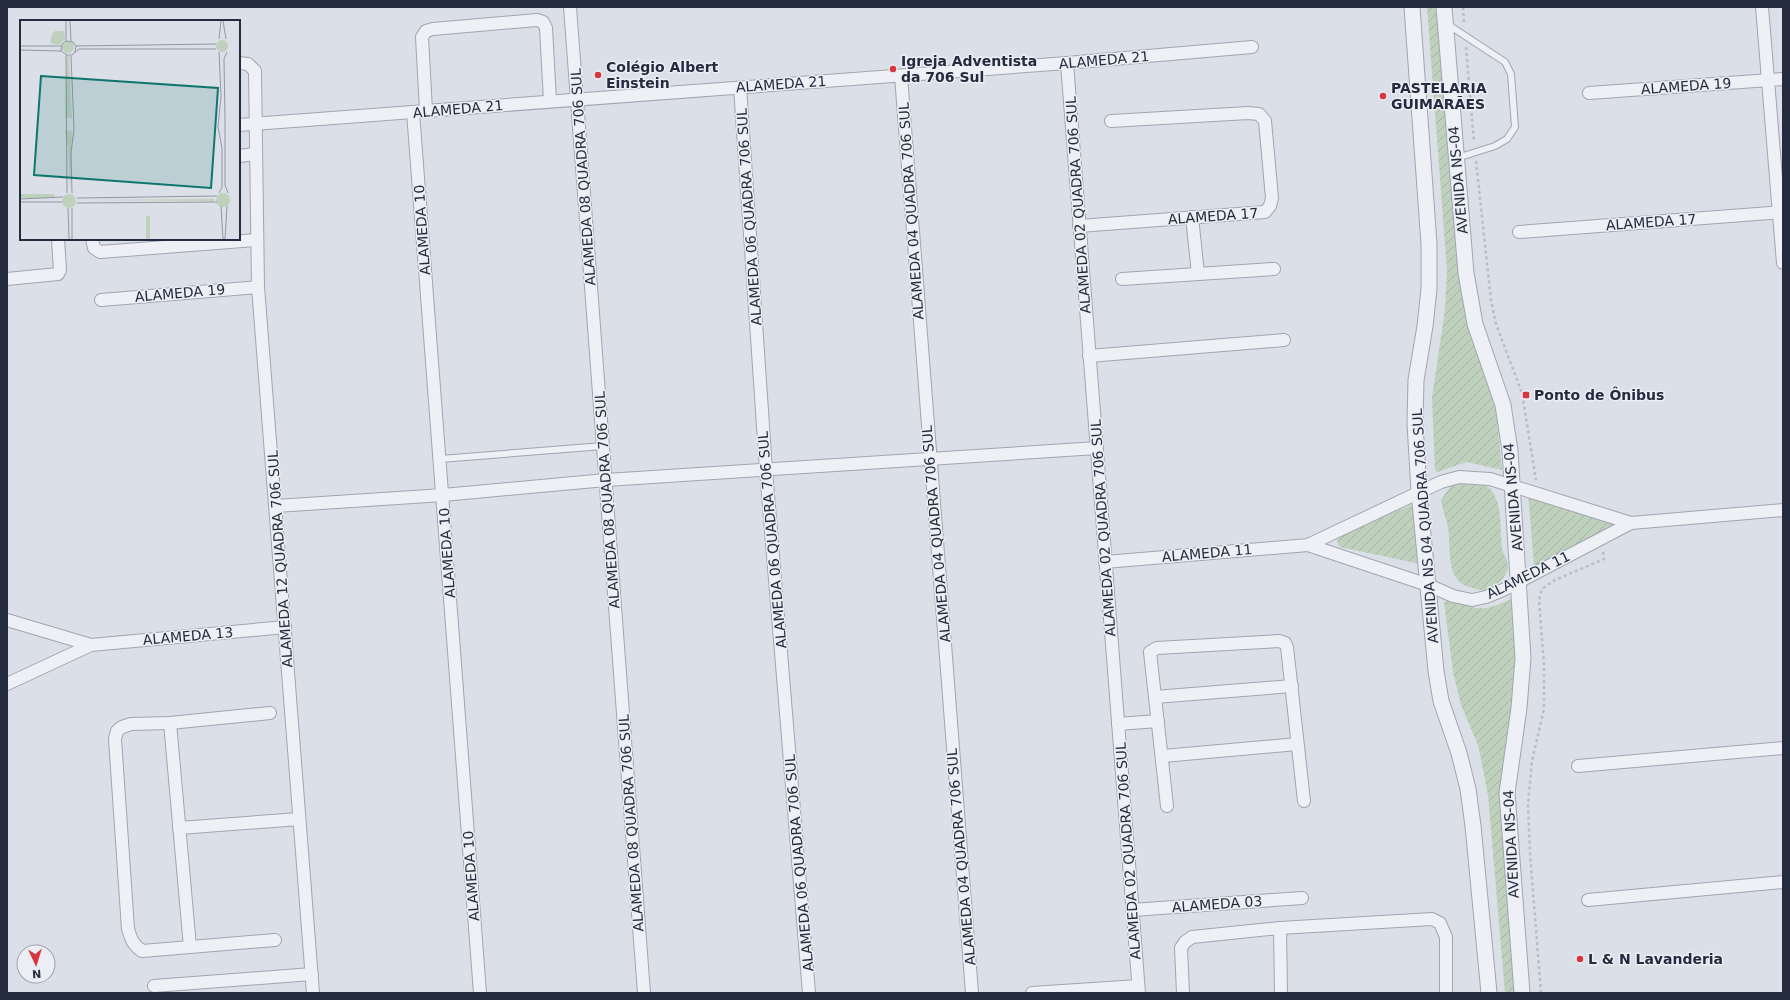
<svg xmlns="http://www.w3.org/2000/svg" width="1790" height="1000" viewBox="0 0 1790 1000" font-family="'DejaVu Sans',sans-serif">
<style>
.garden{fill:url(#garden-furrows)}
.lines{fill:none;stroke-linecap:round;stroke-linejoin:round}
.service-casing{stroke:#a1a5b1;stroke-width:8}
.minor-casing{stroke:#a1a5b1;stroke-width:14}
.tertiary-casing{stroke:#a1a5b1;stroke-width:17}
.path{stroke:#babdc5;stroke-width:2.5;stroke-dasharray:3 3;stroke-linecap:butt}
.service{stroke:#eef0f5;stroke-width:6}
.minor{stroke:#eef0f5;stroke-width:12}
.tertiary{stroke:#eef0f5;stroke-width:15}
.poi-dot{fill:#d6373f;stroke:#ebeef5;stroke-width:1.5}
.labels{text-anchor:middle;stroke-width:3;stroke-linejoin:round;paint-order:stroke}
.street-label{font-size:14px;fill:#252b3e;stroke:#ebeef5}
.poi-label{font-size:14px;font-weight:bold;fill:#252b3e;stroke:#ebeef5;text-anchor:start}
.inset-road{fill:none;stroke:#9297a3;stroke-width:1}
.view{fill:#0f766e;fill-opacity:0.15;stroke:#0f766e;stroke-width:2}
.inset-edge{fill:none;stroke:#252b3e;stroke-width:2}
</style>
<defs>
<pattern id="garden-furrows" width="10" height="10" patternUnits="userSpaceOnUse"><rect width="10" height="10" fill="#bfd1bc"/><path d="M-1 1l2-2M0 10L10 0M9 11l2-2" fill="none" stroke="#a4b4a3"/></pattern>
</defs>
<rect width="100%" height="100%" fill="#dbdfe7"/>
<g class="garden">
<polygon points="1427,7 1440,7 1457,229 1495,397 1502,470 1467,462 1437,472 1435,470 1432,398 1445,309 1447,271"/>
<path d="M1465,481c4,0 11,-1 15,1 25,10 19,44 22,66 1,7 9,15 5,23 -4,10 -12,16 -22,19 -4,1 -8,-1 -12,-2 -31,-6 -20,-43 -26,-65 -2,-8 -5,-15 -6,-23l9,-13z"/>
<polygon points="1528,493 1627,523 1535,568 1534,566"/>
<polygon points="1416,503 1420,564 1340,547 1337,541 1339,535"/>
<path d="M1513,598l3,66 -2,31 -12,77 6,110 10,111h-13l-17,-198 -10,-50 -17,-40 -8,-33 -9,-70c11,-4 22,5 33,6 12,2 25,-5 36,-10z"/>
</g>
<g class="lines">
<defs>
<g id="service">
<polyline points="1447,24 1505,62 1511,74 1515,127 1507,139 1495,146 1457,158"/>
<polyline points="440,459 603,446"/>
</g>
<g id="minor">
<polyline points="570,7 644,993"/>
<polyline points="1762,7 1783,263"/>
<polyline points="239,63 248,64 255,71 258,287 313,993"/>
<polyline points="1067,63 1139,993"/>
<polyline points="901,76 972,993"/>
<polyline points="740,87 766,470 809,993"/>
<polyline points="1589,93 1783,79"/>
<polyline points="426,111 422,37 426,31 433,29 537,20 543,22 546,28 550,101"/>
<polyline points="413,112 480,993"/>
<polyline points="239,125 1067,63 1252,47"/>
<polyline points="239,156 255,154"/>
<polyline points="1192,217 1198,274"/>
<polyline points="1079,226 1265,212 1270,206 1272,198 1265,121 1259,114 1248,113 1111,121"/>
<polyline points="1519,232 1783,212"/>
<polyline points="92,239 94,248 100,252 257,240"/>
<polyline points="7,279 58,274 60,270 58,239"/>
<polyline points="1122,279 1274,269"/>
<polyline points="101,300 258,287"/>
<polyline points="1089,356 1284,340"/>
<polyline points="276,506 443,495 606,480 1097,448"/>
<polyline points="1308,545 1428,585 1453,596 1472,600 1486,597 1503,590 1631,523"/>
<polyline points="1105,562 1308,545 1441,482 1459,477 1490,479 1631,523 1783,510"/>
<polyline points="7,620 91,645"/>
<polyline points="7,684 91,645 285,627"/>
<polyline points="1155,697 1292,686"/>
<path d="M270,713l-100,10 -39,1 -9,3 -5,4 -2,8 13,190c3,10 5,16 14,22l133,-11"/>
<polyline points="170,723 190,947"/>
<polyline points="1118,724 1158,721"/>
<polyline points="1163,756 1297,744"/>
<polyline points="1578,766 1783,748"/>
<polyline points="1167,806 1150,652 1157,648 1279,641 1285,643 1287,647 1304,801"/>
<polyline points="179,828 299,819"/>
<polyline points="1588,900 1783,882"/>
<polyline points="1132,910 1302,898"/>
<polyline points="1280,928 1281,993"/>
<polyline points="154,986 312,974"/>
<polyline points="1032,993 1138,986"/>
<polyline points="1183,993 1181,948 1185,942 1192,937 1280,928 1432,919 1440,923 1446,937 1446,993"/>
</g>
<g id="tertiary">
<polyline points="1412,7 1429,244 1429,289 1425,326 1416,380 1415,423 1419,492 1436,671 1441,701 1459,753 1468,789 1473,826 1489,993"/>
<polyline points="1444,7 1466,273 1475,324 1503,405 1510,451 1523,658 1519,708 1507,793 1522,993"/>
</g>
</defs>
<use href="#service" class="service-casing"/>
<use href="#minor" class="minor-casing"/>
<use href="#tertiary" class="tertiary-casing"/>
<g class="path">
<polyline points="1463,7 1464,22"/>
<polyline points="1466,47 1474,142"/>
<polyline points="1476,161 1491,300 1496,324 1522,393 1536,480"/>
<polyline points="1541,993 1530,853 1528,804 1532,761 1544,709 1544,665 1539,600 1542,589 1555,580 1604,559 1603,551"/>
</g>
<use href="#service" class="service"/>
<use href="#minor" class="minor"/>
<use href="#tertiary" class="tertiary"/>
</g>
<g class="poi-dot">
<circle cx="893" cy="69" r="4"/>
<circle cx="598" cy="75" r="4"/>
<circle cx="1383" cy="96" r="4"/>
<rect x="1522" y="391" width="8" height="8" rx="2"/>
<circle cx="1580" cy="959" r="4"/>
</g>
<g class="labels">
<g class="street-label">
<text transform="translate(1104 60) rotate(-5)" y="5">ALAMEDA 21</text>
<text transform="translate(781 84) rotate(-4)" y="5">ALAMEDA 21</text>
<text transform="translate(1686 86) rotate(-4)" y="5">ALAMEDA 19</text>
<text transform="translate(458 109) rotate(-5)" y="5">ALAMEDA 21</text>
<text transform="translate(583 177) rotate(-94)" y="5">ALAMEDA 08 QUADRA 706 SUL</text>
<text transform="translate(1458 180) rotate(-95)" y="5">AVENIDA NS-04</text>
<text transform="translate(1078 205) rotate(-94)" y="5">ALAMEDA 02 QUADRA 706 SUL</text>
<text transform="translate(911 211) rotate(-94)" y="5">ALAMEDA 04 QUADRA 706 SUL</text>
<text transform="translate(1213 216) rotate(-4)" y="5">ALAMEDA 17</text>
<text transform="translate(749 217) rotate(-94)" y="5">ALAMEDA 06 QUADRA 706 SUL</text>
<text transform="translate(1651 222) rotate(-4)" y="5">ALAMEDA 17</text>
<text transform="translate(422 230) rotate(-94)" y="5">ALAMEDA 10</text>
<text transform="translate(180 293) rotate(-5)" y="5">ALAMEDA 19</text>
<text transform="translate(1513 497) rotate(-95)" y="5">AVENIDA NS-04</text>
<text transform="translate(607 500) rotate(-94)" y="5">ALAMEDA 08 QUADRA 706 SUL</text>
<text transform="translate(1425 526) rotate(-94)" y="5">AVENIDA NS 04 QUADRA 706 SUL</text>
<text transform="translate(1103 528) rotate(-94)" y="5">ALAMEDA 02 QUADRA 706 SUL</text>
<text transform="translate(936 534) rotate(-95)" y="5">ALAMEDA 04 QUADRA 706 SUL</text>
<text transform="translate(772 540) rotate(-95)" y="5">ALAMEDA 06 QUADRA 706 SUL</text>
<text transform="translate(447 553) rotate(-94)" y="5">ALAMEDA 10</text>
<text transform="translate(1207 553) rotate(-5)" y="5">ALAMEDA 11</text>
<text transform="translate(280 559) rotate(-94)" y="5">ALAMEDA 12 QUADRA 706 SUL</text>
<text transform="translate(1528 575) rotate(-26)" y="5">ALAMEDA 11</text>
<text transform="translate(188 636) rotate(-5)" y="5">ALAMEDA 13</text>
<text transform="translate(631 823) rotate(-94)" y="5">ALAMEDA 08 QUADRA 706 SUL</text>
<text transform="translate(1511 844) rotate(-93)" y="5">AVENIDA NS-04</text>
<text transform="translate(1128 851) rotate(-94)" y="5">ALAMEDA 02 QUADRA 706 SUL</text>
<text transform="translate(961 857) rotate(-95)" y="5">ALAMEDA 04 QUADRA 706 SUL</text>
<text transform="translate(799 863) rotate(-95)" y="5">ALAMEDA 06 QUADRA 706 SUL</text>
<text transform="translate(471 876) rotate(-94)" y="5">ALAMEDA 10</text>
<text transform="translate(1217 904) rotate(-4)" y="5">ALAMEDA 03</text>
</g>
<g class="poi-label">
<text x="901" y="66">Igreja Adventista<tspan x="901" dy="16">da 706 Sul</tspan></text>
<text x="606" y="72">Colégio Albert<tspan x="606" dy="16">Einstein</tspan></text>
<text x="1391" y="93">PASTELARIA<tspan x="1391" dy="16">GUIMARÃES</tspan></text>
<text x="1534" y="400">Ponto de Ônibus</text>
<text x="1588" y="964">L &amp; N Lavanderia</text>
</g>
</g>
<g transform="translate(20 20)">
<rect width="220" height="220" fill="#dbdfe7"/>
<path d="M35,11h9l1,8 -6,6 -9,-2 2,-9z" fill="#bfd1bc"/>
<path d="M196 26a6 6 0 1 1 12 0a6 6 0 1 1-12 0ZM42 27a6 6 0 1 1 12 0a6 6 0 1 1-12 0ZM47,36h2l3,62h-7zM45,110l7,1 -2,61 -2,-45zM196 180a7 7 0 1 1 14 0a7 7 0 1 1-14 0ZM0,174h34l1,4h-35zM42 181a7 7 0 1 1 14 0a7 7 0 1 1-14 0ZM194,179v2l-136,-1zM126,196h4v23h-4z" fill="#bfd1bc"/>
<path class="inset-road" d="M50,1l1,20M203,1l3,18M199,19l2,-18M46,21v-20M0,26h41M56,26l140,-2M0,30l41,1M55,32l1,-6 -3,-4 -7,-1 -4,3 -1,7 6,4h5l7,-6h137M199,32l2,44 -3,31 4,21v39l-3,6M207,32l-3,7 1,60v66l3,8M46,35l1,138M51,36l3,73 -3,24 1,40M57,178l140,-2M0,179l43,-2M0,182h42M57,183l140,-1M201,186l2,33M48,188l1,31M52,219v-31M205,219l2,-33"/>
<path class="view" d="M21,56l177,12 -7,100 -177,-13z"/>
<rect width="220" height="220" class="inset-edge"/>
</g>
<rect width="1790" height="1000" fill="none" stroke="#252b3e" stroke-width="16"/>
<g transform="translate(36 964) rotate(176)"><circle r="19" fill="#ebeef5" stroke="#9ca0ac"/>
<path d="M0-3L7 15L0 10L-7 15Z" fill="#d6373f"/>
<text y="-6" font-size="11" font-weight="bold" text-anchor="middle" fill="#252b3e">N</text>
</g>
</svg>
